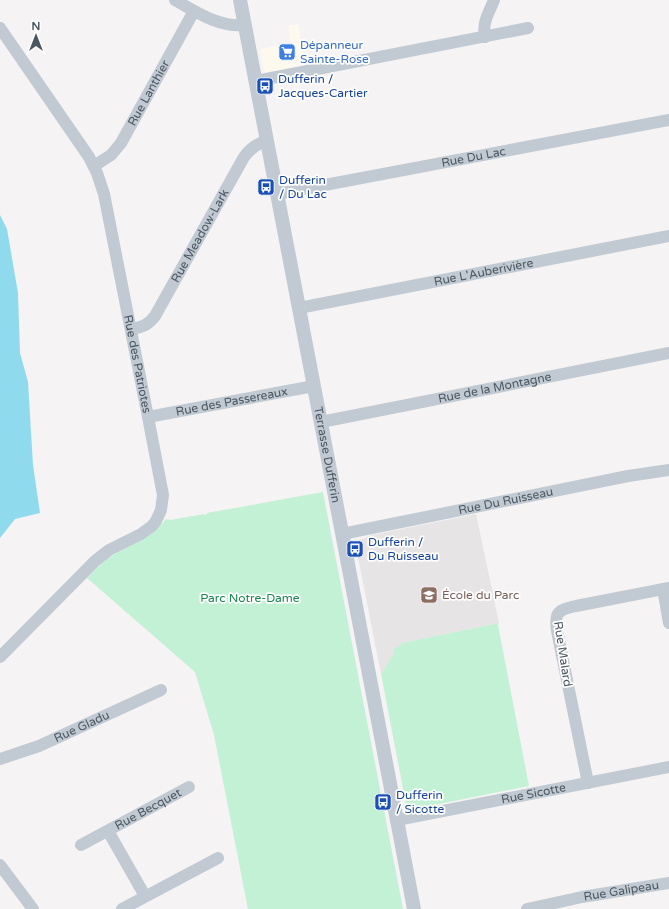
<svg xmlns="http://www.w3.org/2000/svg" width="669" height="909" viewBox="0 0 669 909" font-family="'Varela Round',sans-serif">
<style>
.commercial{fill:#fdf9ef}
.education{fill:#e6e4e5}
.green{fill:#c3f1d5}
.water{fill:#90daee}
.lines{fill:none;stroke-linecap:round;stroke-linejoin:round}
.minor{stroke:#c1cad2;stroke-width:12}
.tertiary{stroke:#c1cad2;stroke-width:14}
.labels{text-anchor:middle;stroke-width:3.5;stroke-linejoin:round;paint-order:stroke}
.shop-label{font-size:12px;fill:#366cbe;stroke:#fff;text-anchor:start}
.transit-label{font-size:12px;fill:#164399;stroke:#fff;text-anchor:start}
.street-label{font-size:12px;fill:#4a5661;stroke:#fff}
.education-label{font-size:12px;fill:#785e54;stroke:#fff;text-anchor:start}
.park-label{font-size:12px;fill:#17864f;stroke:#fff}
</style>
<rect width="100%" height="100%" fill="#f5f3f3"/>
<polygon class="commercial" points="298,24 306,65 264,73 260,49 291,43 288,26"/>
<polygon class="education" points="476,514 499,623 402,643 398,647 394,648 393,655 381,674 355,542 372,535"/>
<g class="green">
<path d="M323,492l80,417h-155l-34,-174 -19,-63 -108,-94c9,-9 17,-18 28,-24 18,-10 39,-18 51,-35l4,1 34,-6v1l3,-1v-1z"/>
<polygon points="499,623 498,625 529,786 419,808 410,807 406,804 381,674 393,655 394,648 398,647 402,643"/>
</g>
<polygon class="water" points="0,215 7,229 18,293 20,353 28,382 33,465 40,513 15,519 0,538"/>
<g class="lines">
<g class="minor">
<path d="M175,0c21,12 45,28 70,25"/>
<path id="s1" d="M0,28l89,129 8,16 7,21 44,223 15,78 -2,15 -5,11 -4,5 -11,8 -32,16 -14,11 -95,96"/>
<path d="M485,37c-3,-15 4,-24 9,-37"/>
<polyline points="256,81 528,28"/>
<path id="s2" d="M94,166l17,-11 10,-12 73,-132"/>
<path id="s3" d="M277,194l392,-74"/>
<path id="s4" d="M299,308l370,-72"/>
<path id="s5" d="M131,329c12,-2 17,-4 24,-13l89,-159c6,-8 13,-14 23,-16"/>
<path id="s6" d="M148,417l166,-31"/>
<path id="s7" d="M321,422l348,-69"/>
<path id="s8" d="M342,534l286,-58 41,-6"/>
<polyline points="663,589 669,623"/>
<path id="s9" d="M0,759l39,-13 122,-56"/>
<path d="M588,783l-31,-152c-3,-19 1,-21 19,-25l93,-18"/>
<path id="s10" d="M397,820l272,-53"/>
<polyline points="108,831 145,896"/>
<path id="s11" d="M81,845l108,-58"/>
<polyline points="0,865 33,909"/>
<polyline points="122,909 218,858"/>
<path id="s12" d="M527,909l55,-12 87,-14"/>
</g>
<path class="tertiary" id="s13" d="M240,0l174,909"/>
</g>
<defs>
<symbol id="supermarket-square" viewBox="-11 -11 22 22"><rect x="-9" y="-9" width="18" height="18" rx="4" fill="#3f7fe0" stroke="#fff"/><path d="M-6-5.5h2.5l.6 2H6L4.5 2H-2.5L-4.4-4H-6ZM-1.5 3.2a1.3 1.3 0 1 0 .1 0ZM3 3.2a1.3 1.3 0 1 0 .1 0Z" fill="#fff"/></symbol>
<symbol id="bus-square" viewBox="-11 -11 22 22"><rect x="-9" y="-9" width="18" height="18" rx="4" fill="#1a4fb4" stroke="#fff"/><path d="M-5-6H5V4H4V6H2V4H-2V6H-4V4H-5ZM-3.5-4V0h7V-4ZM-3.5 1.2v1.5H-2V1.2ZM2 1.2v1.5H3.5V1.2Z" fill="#fff"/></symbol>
<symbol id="school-square" viewBox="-11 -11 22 22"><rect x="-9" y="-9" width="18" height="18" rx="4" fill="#8d6e63" stroke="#fff"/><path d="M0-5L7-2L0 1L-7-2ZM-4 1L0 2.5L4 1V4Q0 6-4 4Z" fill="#fff"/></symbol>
</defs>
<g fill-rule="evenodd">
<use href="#supermarket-square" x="277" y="42" width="20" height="20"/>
<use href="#bus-square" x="255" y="76" width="20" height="20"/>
<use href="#bus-square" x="256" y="177" width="20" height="20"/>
<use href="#bus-square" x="345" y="539" width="20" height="20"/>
<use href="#school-square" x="419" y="585" width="20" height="20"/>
<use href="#bus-square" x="373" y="792" width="20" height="20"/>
</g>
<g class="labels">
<g class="shop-label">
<text x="300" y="49">Dépanneur<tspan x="300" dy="14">Sainte-Rose</tspan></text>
</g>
<g class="transit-label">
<text x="278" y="83">Dufferin /<tspan x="278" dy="14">Jacques-Cartier</tspan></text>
<text x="279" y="184">Dufferin<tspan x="279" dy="14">/ Du Lac</tspan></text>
<text x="368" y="546">Dufferin /<tspan x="368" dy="14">Du Ruisseau</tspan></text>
<text x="396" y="799">Dufferin<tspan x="396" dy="14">/ Sicotte</tspan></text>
</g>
<g class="street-label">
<text dy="4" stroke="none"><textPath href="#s2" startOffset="93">Rue Lanthier</textPath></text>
<text dy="4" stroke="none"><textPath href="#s3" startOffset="200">Rue Du Lac</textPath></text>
<text dy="4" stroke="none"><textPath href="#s5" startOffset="120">Rue Meadow-Lark</textPath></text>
<text dy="4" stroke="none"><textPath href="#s4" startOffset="188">Rue L'Auberivière</textPath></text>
<text dy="4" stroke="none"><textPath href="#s1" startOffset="370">Rue des Patriotes</textPath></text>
<text dy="4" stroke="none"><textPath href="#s7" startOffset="177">Rue de la Montagne</textPath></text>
<text dy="4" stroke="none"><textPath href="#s6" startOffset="85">Rue des Passereaux</textPath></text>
<text dy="4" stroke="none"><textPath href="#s13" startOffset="463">Terrasse Dufferin</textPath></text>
<text dy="4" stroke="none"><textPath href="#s8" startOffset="167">Rue Du Ruisseau</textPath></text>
<text transform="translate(563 654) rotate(81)" y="4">Rue Malard</text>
<text dy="4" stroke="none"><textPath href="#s9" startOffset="88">Rue Gladu</textPath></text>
<text dy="4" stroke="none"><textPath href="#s10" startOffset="139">Rue Sicotte</textPath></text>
<text dy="4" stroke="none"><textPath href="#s11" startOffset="76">Rue Becquet</textPath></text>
<text dy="4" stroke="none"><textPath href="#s12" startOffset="96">Rue Galipeau</textPath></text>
</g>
<g class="education-label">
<text x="442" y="599">École du Parc</text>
</g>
<g class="park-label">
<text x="250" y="602">Parc Notre-Dame</text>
</g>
</g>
<g transform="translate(36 36)" stroke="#ffffff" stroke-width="3" paint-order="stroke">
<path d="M0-3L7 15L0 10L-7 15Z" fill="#4a5661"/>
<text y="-6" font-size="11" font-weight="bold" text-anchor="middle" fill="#4a5661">N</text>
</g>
</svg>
